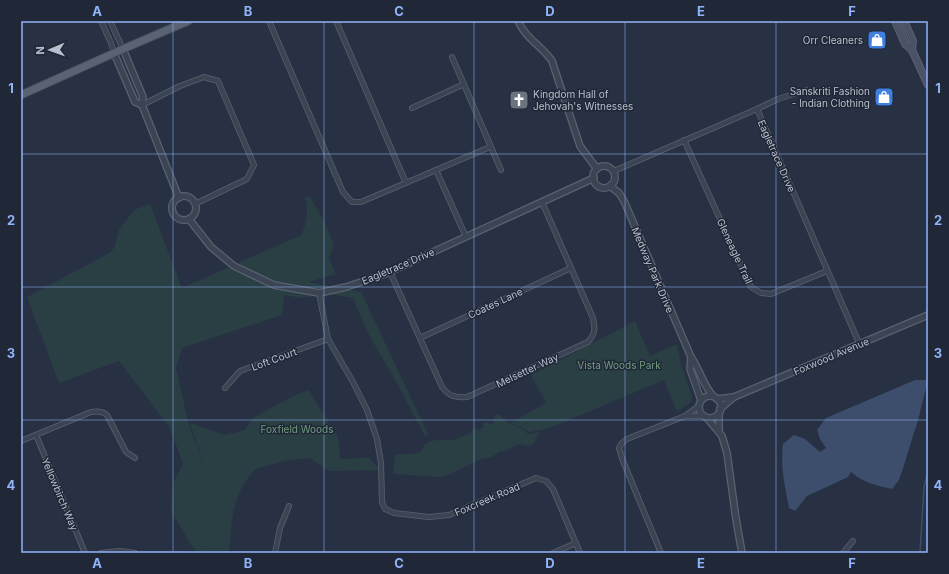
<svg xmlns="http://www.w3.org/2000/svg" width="949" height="574" viewBox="0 0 949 574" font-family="Inter,sans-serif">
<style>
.green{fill:#293f44}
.water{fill:#3d4d6c}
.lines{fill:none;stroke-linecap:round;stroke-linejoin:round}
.stream{stroke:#3d4d6c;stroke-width:1.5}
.minor-casing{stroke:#5a6170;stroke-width:6}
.tertiary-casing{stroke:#5a6170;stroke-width:8}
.secondary-casing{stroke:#5a6170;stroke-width:8}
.primary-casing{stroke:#454c5c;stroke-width:9}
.minor{stroke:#3b4453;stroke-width:4.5}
.tertiary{stroke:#3b4453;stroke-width:5.5}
.secondary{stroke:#495266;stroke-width:6}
.primary{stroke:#596372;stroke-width:7}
.grid{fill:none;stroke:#91b3f9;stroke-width:1;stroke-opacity:0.55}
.labels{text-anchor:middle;stroke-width:3;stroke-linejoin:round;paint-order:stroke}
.poi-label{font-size:10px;fill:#b9bfcc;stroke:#202838;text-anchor:end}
.street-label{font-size:10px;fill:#b9bfcc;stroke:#202838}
.park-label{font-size:10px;fill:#709d7d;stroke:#202838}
.neatline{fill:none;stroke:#91b3f9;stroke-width:1.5}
.grid-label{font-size:13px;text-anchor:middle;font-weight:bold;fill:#91b3f9}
</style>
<rect width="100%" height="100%" fill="#273143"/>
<g class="green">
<path d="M305,197h5l14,24 10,24 -5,13 7,16 -27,8 52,10 67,142 -3,2 -28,-53 -28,-48 -16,-37 -24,-4 -28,4 -17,-3 -2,20 -100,33 -6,20 12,54 18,48 -16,-47 35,12 20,-5 8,-12 40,-22 15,-6 30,47 2,22 30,-1 9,12 -49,1 -21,-13 -25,3 -29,8c-24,28 -23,49 -26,84l-34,-2 -24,-40 2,-28 10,-19 -13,-36 -51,-67 -60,22 -32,-86 84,-45 4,-6 4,-16 15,-20 16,-6 32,84 119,-53c6,-12 8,-24 4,-38z"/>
<polygon points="635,321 650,356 677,344 681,365 692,396 690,403 677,412 664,380 550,428 529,432 522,427 510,423 546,403 531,375"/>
<path d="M499,414l11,10 12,4 6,6 11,-2 -5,12 -7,2 -8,-2 -13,7h-6l-8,6 -11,2 -35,17 -8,1 -45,-3 2,-19c9,-2 17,0 25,-3 7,-14 16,-12 30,-12 6,0 15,-5 21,-7l1,-3 4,-2 3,2 5,-3 -2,-3 5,-2 4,3 2,-1v-5l2,-3z"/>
</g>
<path class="water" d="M915,380h13l-10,40 -14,45 -5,15 -7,9c-17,-4 -28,-6 -41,-17l-3,5 -41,19 -12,15 -6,-3c-4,-21 -9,-43 -6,-64l11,-9 11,4 15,13 6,-4 -6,-9 -3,-9 9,-12z"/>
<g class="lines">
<polyline class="stream" points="920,553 924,487 928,472"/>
<defs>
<g id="minor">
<polyline points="101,21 111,43 114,53"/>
<polyline points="110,21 123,49"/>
<polyline points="269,21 343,192 352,202 361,202 490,147"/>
<polyline points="336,21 406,183"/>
<polyline points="452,57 501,170"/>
<polyline points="142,105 180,86 204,77 218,81 254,165 247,179 195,204"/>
<polyline points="412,108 464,84"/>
<polyline points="757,109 778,99 806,90"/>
<polyline points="684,140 751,287 761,293 771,294 827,271"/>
<polyline points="436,170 466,237"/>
<polyline points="614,171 757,109 860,345"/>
<path d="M390,272l52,115c7,9 13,11 25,10l121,-55c8,-9 7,-13 5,-24l-51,-116"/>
<polyline points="319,293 328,339 353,382 367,410 377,439 381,463 382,502 385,509 394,513 429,517 449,515 536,478 546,481 553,489 580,553"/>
<polyline points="420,338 571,268"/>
<polyline points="225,388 240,371 328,339"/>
<polyline points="685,416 703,416"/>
<polyline points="36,435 85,553"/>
<path d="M21,441l70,-29c6,-1 11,-1 16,3l16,31 3,6 9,6"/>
<polyline points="101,553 120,551 135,553"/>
<polyline points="275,553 280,528 289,506"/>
<polyline points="553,553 576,543"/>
<polyline points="661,553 623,461 619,448 622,443 627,439 685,416 699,406"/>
<polyline points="843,553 853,541"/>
</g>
<g id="tertiary">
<path d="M518,21c8,18 24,25 34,40l28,85 17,23"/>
<polyline points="123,49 143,97 142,105 179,198"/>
<polyline points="114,53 135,102 142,105"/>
<circle cx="604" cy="177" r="11"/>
<path d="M610,186l9,7 5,8 67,156c9,13 12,28 22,39"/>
<circle cx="184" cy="208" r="12"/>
<polyline points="189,219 211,247 234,266 274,285 319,293 346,287 385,274 594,178"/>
<polyline points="691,357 690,369 701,400"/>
<circle cx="710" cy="407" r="11"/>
<polyline points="717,399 734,397 928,315"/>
<polyline points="720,409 734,397"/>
<polyline points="707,418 722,436 727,453 736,519 742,553"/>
<polyline points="719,431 719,413"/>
</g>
<g id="secondary">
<polyline points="895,21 905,44 912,50"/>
<polyline points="904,21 913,41 912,50 928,85"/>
</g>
<polyline id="primary" points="21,95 123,49 188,21"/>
</defs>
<use href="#minor" class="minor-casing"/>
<use href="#tertiary" class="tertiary-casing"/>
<use href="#secondary" class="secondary-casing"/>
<use href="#primary" class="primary-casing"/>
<use href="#minor" class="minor"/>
<use href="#tertiary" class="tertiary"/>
<use href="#secondary" class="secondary"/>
<use href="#primary" class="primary"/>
</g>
<path class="grid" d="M173,21v532M324,21v532M474,21v532M625,21v532M776,21v532M21,154h907M21,287h907M21,420h907"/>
<defs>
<symbol id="shop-square" viewBox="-11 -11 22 22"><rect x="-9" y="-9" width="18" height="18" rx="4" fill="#3f7fe0" stroke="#202838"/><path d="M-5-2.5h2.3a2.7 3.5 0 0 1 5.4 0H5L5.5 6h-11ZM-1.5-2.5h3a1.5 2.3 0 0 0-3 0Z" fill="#fff"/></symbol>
<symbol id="church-square" viewBox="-11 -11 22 22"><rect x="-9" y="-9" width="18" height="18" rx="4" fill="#6b7280" stroke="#202838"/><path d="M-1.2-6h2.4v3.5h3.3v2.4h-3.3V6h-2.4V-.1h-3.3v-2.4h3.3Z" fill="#fff"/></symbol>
</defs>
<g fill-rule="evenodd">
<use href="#shop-square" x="866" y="29" width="22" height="22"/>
<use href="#shop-square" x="873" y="86" width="22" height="22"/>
<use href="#church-square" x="508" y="89" width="22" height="22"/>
</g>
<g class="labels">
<g class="poi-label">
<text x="863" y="44">Orr Cleaners</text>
<text x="870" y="95">Sanskriti Fashion<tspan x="870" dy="12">- Indian Clothing</tspan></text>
<text x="533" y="98" text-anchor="start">Kingdom Hall of<tspan x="533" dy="12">Jehovah's Witnesses</tspan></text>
</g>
<g class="street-label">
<text transform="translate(777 156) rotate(66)" y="4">Eagletrace Drive</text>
<text transform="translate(735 251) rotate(65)" y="4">Gleneagle Trail</text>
<text transform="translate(398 266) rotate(-23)" y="4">Eagletrace Drive</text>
<text transform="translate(653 270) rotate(67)" y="4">Medway Park Drive</text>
<text transform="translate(495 303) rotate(-25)" y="4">Coates Lane</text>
<text transform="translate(831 356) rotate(-23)" y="4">Foxwood Avenue</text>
<text transform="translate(274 359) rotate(-20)" y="4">Loft Court</text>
<text transform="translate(527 370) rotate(-25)" y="4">Melsetter Way</text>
<text transform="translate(60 494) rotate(67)" y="4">Yellowbirch Way</text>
<text transform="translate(487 499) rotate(-23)" y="4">Foxcreek Road</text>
</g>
<g class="park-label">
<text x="619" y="369">Vista Woods Park</text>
<text x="297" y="433">Foxfield Woods</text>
</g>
</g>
<rect width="949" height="574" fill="none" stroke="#202838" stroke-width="44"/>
<g transform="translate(50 50) rotate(268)" stroke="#202838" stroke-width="3" paint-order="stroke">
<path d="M0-3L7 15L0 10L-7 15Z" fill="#b9bfcc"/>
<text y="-6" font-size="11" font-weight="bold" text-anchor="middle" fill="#b9bfcc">N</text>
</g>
<rect x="22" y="22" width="905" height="530" class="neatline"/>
<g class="grid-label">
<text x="97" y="16">A</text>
<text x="248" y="16">B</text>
<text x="399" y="16">C</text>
<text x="550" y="16">D</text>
<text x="701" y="16">E</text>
<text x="852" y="16">F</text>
<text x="11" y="93">1</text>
<text x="938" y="93">1</text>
<text x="11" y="225">2</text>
<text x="938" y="225">2</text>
<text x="11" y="358">3</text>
<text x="938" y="358">3</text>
<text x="11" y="490">4</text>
<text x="938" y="490">4</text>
<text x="97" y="568">A</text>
<text x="248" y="568">B</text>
<text x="399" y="568">C</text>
<text x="550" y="568">D</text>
<text x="701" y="568">E</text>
<text x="852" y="568">F</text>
</g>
</svg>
